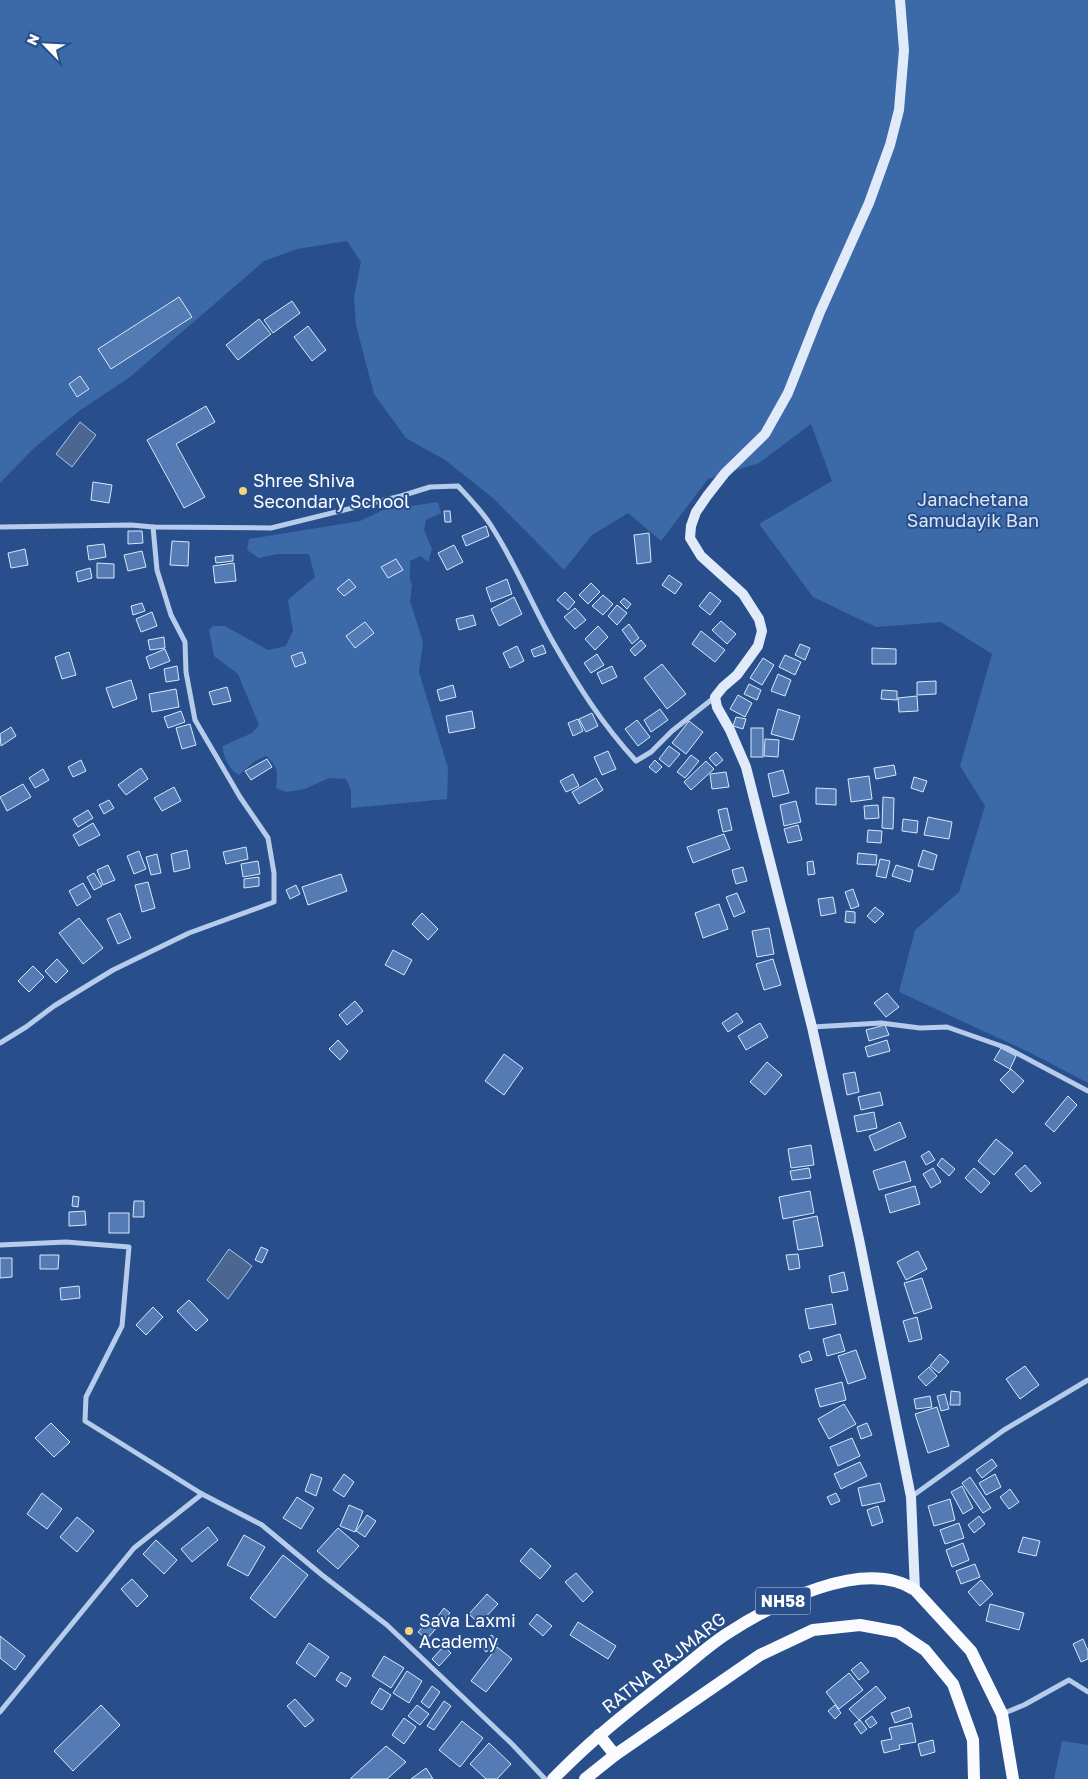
<svg xmlns="http://www.w3.org/2000/svg" width="1088" height="1779" viewBox="0 0 1088 1779" font-family="'Golos Text',sans-serif">
<style>
.green{fill:#3c69a8}
.water{fill:#4a6691;stroke:#abc6ea}
.building{fill:#547bb4;stroke:#dae7f8}
.lines{fill:none;stroke-linecap:round;stroke-linejoin:round}
.street{stroke:#b6ccea;stroke-width:5}
.secondary{stroke:#e1eaf8;stroke-width:10}
.primary{stroke:#f9fbfe;stroke-width:12}
.poi-dot{fill:#f2d47c;stroke:#284f8b;stroke-width:2}
.labels{text-anchor:middle;stroke-width:4;stroke-linejoin:round;paint-order:stroke}
.shield{fill:#284f8b;stroke:#becadc;stroke-width:1}
.shield-label{font-size:16px;font-weight:bold;fill:#fff}
.poi-label{font-size:18px;fill:#fff;stroke:#284f8b;text-anchor:start}
.park-label{font-size:18px;fill:#dae7f8;stroke:#284f8b}
.street-label{font-size:18px;fill:#fff;stroke:#284f8b}
</style>
<rect width="100%" height="100%" fill="#284f8b"/>
<g class="green">
<polygon points="0,0 1088,0 1088,1083 1031,1053 899,992 915,930 959,892 985,806 960,766 992,654 941,622 876,627 813,597 759,524 832,481 811,424 759,463 708,479 661,541 628,513 592,535 564,570 493,498 445,460 406,438 374,394 356,325 354,297 361,262 347,241 297,249 264,261 130,377 79,411 33,449 0,483"/>
<path d="M438,502l3,11 -15,7 -2,10 8,19 -4,13 -7,-6 -11,5v19l2,5 -2,16 13,41 -4,30 29,96 -1,31 -96,9v-18l-5,-11 -17,-1 -24,11 -19,3 -10,-4c2,-15 2,-22 -10,-32l-11,5 -16,14c-9,-4 -17,-20 -16,-29l29,-13 7,-8 -21,-51 -24,-18 -5,-26 4,-4h12l43,24 18,-4 7,-15 -5,-31 27,-23 -6,-23h-31l-19,4 -12,-8 2,-11 111,-18 23,-11z"/>
<polygon points="1062,1741 1088,1745 1088,1779 1054,1779"/>
</g>
<g class="water">
<polygon points="80,422 96,435 72,467 56,454"/>
<polygon points="229,1249 252,1266 228,1299 207,1280"/>
</g>
<g class="building">
<polygon points="179,297 192,317 111,369 98,349"/>
<polygon points="292,301 300,313 273,333 264,320"/>
<polygon points="259,319 271,334 238,360 226,345"/>
<polygon points="308,326 326,350 312,361 294,337"/>
<polygon points="80,376 89,389 77,397 69,384"/>
<polygon points="206,406 215,422 176,444 205,497 184,508 147,440"/>
<polygon points="93,482 112,485 109,503 91,500"/>
<polygon points="444,511 450,511 451,522 445,522"/>
<polygon points="486,526 489,536 466,546 462,536"/>
<polygon points="128,531 142,531 143,543 128,544"/>
<polygon points="649,533 651,562 637,564 634,535"/>
<polygon points="172,541 189,542 188,566 170,565"/>
<polygon points="104,544 106,557 89,560 87,546"/>
<polygon points="454,545 463,562 447,570 438,553"/>
<polygon points="25,549 28,565 11,568 8,553"/>
<polygon points="142,551 146,567 128,571 124,555"/>
<polygon points="233,555 233,561 216,563 215,557"/>
<polygon points="396,559 403,570 388,578 381,567"/>
<polygon points="97,563 114,564 114,578 97,578"/>
<polygon points="234,563 236,581 215,583 213,566"/>
<polygon points="90,568 92,578 78,582 76,572"/>
<polygon points="669,575 682,584 675,594 662,585"/>
<polygon points="349,579 356,587 344,596 337,589"/>
<polygon points="507,579 512,594 491,602 486,588"/>
<polygon points="591,583 600,592 588,604 579,595"/>
<polygon points="565,592 575,602 568,610 557,600"/>
<polygon points="710,592 721,601 710,615 699,606"/>
<polygon points="603,595 613,604 603,615 592,606"/>
<polygon points="514,597 522,614 499,626 491,609"/>
<polygon points="624,598 631,604 627,609 620,602"/>
<polygon points="142,603 145,611 133,615 131,606"/>
<polygon points="617,605 627,613 617,625 608,616"/>
<polygon points="575,608 586,620 575,629 564,617"/>
<polygon points="152,612 157,626 141,632 136,619"/>
<polygon points="473,615 476,625 459,630 456,619"/>
<polygon points="721,621 736,634 727,644 712,630"/>
<polygon points="365,622 374,633 355,648 346,636"/>
<polygon points="629,624 639,638 632,644 622,630"/>
<polygon points="598,626 608,637 595,650 585,639"/>
<polygon points="701,631 725,650 715,662 692,644"/>
<polygon points="164,637 165,648 150,650 148,640"/>
<polygon points="641,640 646,646 635,656 630,650"/>
<polygon points="800,644 810,648 805,660 795,655"/>
<polygon points="543,645 546,653 534,657 531,650"/>
<polygon points="517,646 524,661 510,668 503,653"/>
<polygon points="872,648 896,649 896,664 872,664"/>
<polygon points="165,649 170,661 150,669 146,657"/>
<polygon points="69,652 76,675 62,679 55,657"/>
<polygon points="302,652 306,663 295,667 291,656"/>
<polygon points="597,654 604,665 591,673 584,663"/>
<polygon points="785,655 801,662 795,675 779,667"/>
<polygon points="763,658 774,665 762,685 750,678"/>
<polygon points="662,664 686,694 667,709 644,678"/>
<polygon points="177,666 179,680 166,682 164,669"/>
<polygon points="612,666 617,677 602,684 597,673"/>
<polygon points="778,674 791,680 785,696 771,691"/>
<polygon points="131,680 137,699 113,708 106,688"/>
<polygon points="936,681 936,694 917,695 917,682"/>
<polygon points="749,684 761,690 757,700 744,694"/>
<polygon points="453,685 456,697 440,701 437,690"/>
<polygon points="227,687 231,701 213,705 209,692"/>
<polygon points="176,689 179,707 152,712 149,694"/>
<polygon points="882,690 897,691 897,700 881,699"/>
<polygon points="738,695 752,703 745,717 730,709"/>
<polygon points="917,696 918,711 899,712 898,698"/>
<polygon points="660,709 668,720 651,732 644,720"/>
<polygon points="778,709 800,716 793,740 771,734"/>
<polygon points="181,711 185,722 168,728 164,717"/>
<polygon points="472,711 475,728 449,733 446,716"/>
<polygon points="592,713 598,726 586,732 579,719"/>
<polygon points="736,717 746,719 743,729 733,726"/>
<polygon points="578,719 583,731 573,736 568,723"/>
<polygon points="637,720 650,737 638,746 625,729"/>
<polygon points="689,721 703,732 686,754 672,743"/>
<polygon points="190,724 196,745 182,749 176,728"/>
<polygon points="11,727 16,736 1,746 0,734"/>
<rect x="751" y="728" width="12" height="29"/>
<polygon points="765,739 779,740 778,757 764,756"/>
<polygon points="669,746 680,754 669,767 659,759"/>
<polygon points="608,751 616,769 602,775 594,757"/>
<polygon points="716,752 723,760 716,766 709,758"/>
<polygon points="691,755 699,761 685,778 677,772"/>
<polygon points="267,759 272,767 251,780 245,771"/>
<polygon points="81,760 86,771 73,777 68,767"/>
<polygon points="655,760 662,767 656,773 649,767"/>
<polygon points="706,761 714,769 691,790 684,782"/>
<polygon points="894,765 896,775 876,779 874,768"/>
<polygon points="141,768 148,779 126,795 118,785"/>
<polygon points="43,769 49,780 35,788 29,778"/>
<polygon points="783,770 789,793 773,797 768,774"/>
<polygon points="726,772 729,787 712,789 710,774"/>
<polygon points="573,774 579,786 566,792 560,781"/>
<polygon points="869,776 872,799 851,802 848,779"/>
<polygon points="914,777 927,781 923,792 911,788"/>
<polygon points="596,778 603,790 579,804 572,792"/>
<polygon points="23,784 31,797 7,811 0,797"/>
<polygon points="174,787 181,801 162,811 154,798"/>
<polygon points="816,788 836,789 836,805 816,804"/>
<polygon points="883,797 894,798 893,829 882,828"/>
<polygon points="109,800 114,808 104,814 99,805"/>
<polygon points="796,801 801,822 784,826 780,805"/>
<polygon points="878,805 879,818 865,819 864,806"/>
<polygon points="727,808 732,830 723,832 718,810"/>
<polygon points="88,810 93,818 78,827 73,819"/>
<polygon points="928,817 952,822 949,839 924,835"/>
<polygon points="903,819 918,821 917,833 902,831"/>
<polygon points="93,823 100,835 79,846 73,835"/>
<polygon points="798,825 802,840 788,843 784,829"/>
<polygon points="868,830 882,831 881,843 867,842"/>
<polygon points="724,834 730,849 693,863 687,847"/>
<polygon points="246,847 248,859 226,864 223,852"/>
<polygon points="187,850 190,868 174,872 171,854"/>
<polygon points="923,850 937,855 933,870 918,866"/>
<polygon points="139,851 146,869 134,874 127,856"/>
<polygon points="858,853 877,855 876,865 857,864"/>
<polygon points="157,854 161,873 151,875 146,857"/>
<polygon points="880,859 890,861 886,878 876,876"/>
<polygon points="258,861 260,874 243,877 241,864"/>
<polygon points="813,861 815,874 808,875 807,862"/>
<polygon points="108,865 115,880 103,885 97,870"/>
<polygon points="896,865 913,870 910,882 892,876"/>
<polygon points="743,867 747,881 736,884 732,870"/>
<polygon points="94,873 102,886 94,890 87,877"/>
<polygon points="341,874 347,891 308,905 302,887"/>
<polygon points="259,877 259,886 244,888 244,879"/>
<polygon points="148,882 155,908 142,912 135,885"/>
<polygon points="83,883 91,897 77,906 69,891"/>
<polygon points="296,885 300,894 290,899 286,890"/>
<polygon points="853,889 859,906 851,909 845,892"/>
<polygon points="737,893 745,912 734,917 726,897"/>
<polygon points="833,897 836,913 821,916 818,899"/>
<polygon points="719,904 728,929 703,938 695,913"/>
<polygon points="875,907 884,914 875,923 867,916"/>
<polygon points="846,911 855,912 855,923 845,922"/>
<polygon points="120,913 131,938 118,944 107,919"/>
<polygon points="422,913 438,929 428,940 412,924"/>
<polygon points="79,918 103,948 83,964 59,933"/>
<polygon points="769,928 774,954 757,957 752,931"/>
<polygon points="393,950 412,960 404,975 385,965"/>
<polygon points="57,959 68,971 56,983 45,971"/>
<polygon points="773,959 781,985 764,990 756,964"/>
<polygon points="33,966 44,977 29,992 18,981"/>
<polygon points="887,993 899,1007 886,1017 874,1003"/>
<polygon points="355,1001 363,1011 347,1025 339,1015"/>
<polygon points="737,1013 743,1022 728,1032 722,1023"/>
<polygon points="760,1023 768,1037 746,1050 738,1036"/>
<polygon points="885,1025 889,1035 869,1041 866,1030"/>
<polygon points="338,1040 348,1051 340,1060 329,1049"/>
<polygon points="887,1040 890,1051 868,1057 865,1047"/>
<polygon points="1001,1048 1016,1056 1010,1069 994,1060"/>
<polygon points="504,1054 523,1068 504,1095 485,1081"/>
<polygon points="767,1062 782,1075 765,1095 750,1082"/>
<polygon points="1011,1069 1024,1081 1013,1093 1000,1080"/>
<polygon points="855,1072 859,1092 847,1095 843,1074"/>
<polygon points="880,1092 883,1105 861,1110 858,1097"/>
<polygon points="1068,1096 1077,1105 1054,1132 1045,1124"/>
<polygon points="874,1112 877,1128 857,1132 854,1116"/>
<polygon points="900,1122 906,1137 875,1151 869,1136"/>
<polygon points="996,1139 1013,1153 994,1175 978,1161"/>
<polygon points="811,1145 814,1165 791,1168 788,1149"/>
<polygon points="929,1151 935,1160 926,1165 921,1156"/>
<polygon points="942,1158 955,1169 949,1176 937,1165"/>
<polygon points="905,1161 911,1181 879,1190 873,1171"/>
<polygon points="1025,1165 1041,1183 1031,1192 1015,1174"/>
<polygon points="809,1168 811,1178 792,1180 790,1171"/>
<polygon points="933,1168 941,1182 931,1188 923,1174"/>
<polygon points="974,1168 990,1183 981,1193 965,1178"/>
<polygon points="915,1186 920,1204 890,1213 885,1195"/>
<polygon points="810,1191 814,1213 783,1219 779,1197"/>
<polygon points="73,1196 79,1197 78,1207 72,1206"/>
<polygon points="134,1201 144,1201 144,1217 133,1217"/>
<polygon points="85,1211 86,1225 69,1226 69,1212"/>
<rect x="109" y="1213" width="20" height="20"/>
<polygon points="817,1216 823,1246 798,1250 793,1221"/>
<polygon points="261,1247 268,1250 262,1263 255,1260"/>
<polygon points="918,1251 927,1269 906,1280 897,1262"/>
<polygon points="798,1254 800,1268 789,1270 786,1255"/>
<polygon points="40,1255 59,1255 58,1269 40,1269"/>
<polygon points="0,1258 12,1258 12,1277 0,1278"/>
<polygon points="844,1272 848,1290 832,1293 829,1276"/>
<polygon points="922,1278 932,1308 914,1314 904,1283"/>
<polygon points="79,1286 80,1298 61,1300 60,1288"/>
<polygon points="189,1300 208,1320 196,1331 177,1311"/>
<polygon points="832,1304 836,1324 809,1329 805,1309"/>
<polygon points="153,1307 163,1317 146,1335 136,1325"/>
<polygon points="917,1317 922,1339 909,1342 903,1321"/>
<polygon points="840,1334 845,1351 827,1356 823,1339"/>
<polygon points="856,1350 866,1378 848,1384 838,1356"/>
<polygon points="809,1351 812,1360 802,1363 799,1355"/>
<polygon points="940,1354 949,1362 939,1373 930,1366"/>
<polygon points="1025,1366 1039,1385 1020,1399 1006,1379"/>
<polygon points="929,1367 937,1376 926,1386 918,1377"/>
<polygon points="842,1382 846,1400 820,1407 815,1389"/>
<polygon points="951,1391 960,1392 960,1405 950,1405"/>
<polygon points="945,1394 949,1409 941,1411 937,1396"/>
<polygon points="930,1396 932,1407 916,1409 914,1399"/>
<polygon points="844,1404 856,1424 829,1439 818,1419"/>
<polygon points="937,1407 949,1446 928,1453 915,1414"/>
<polygon points="51,1423 70,1442 54,1457 35,1438"/>
<polygon points="867,1423 872,1435 861,1439 857,1427"/>
<polygon points="852,1438 860,1456 838,1466 830,1447"/>
<polygon points="992,1459 997,1466 982,1478 976,1470"/>
<polygon points="860,1462 867,1476 841,1489 834,1474"/>
<polygon points="311,1474 322,1478 316,1496 305,1491"/>
<polygon points="344,1474 354,1482 344,1497 333,1490"/>
<polygon points="995,1474 1001,1487 986,1495 979,1483"/>
<polygon points="970,1477 991,1508 983,1513 962,1483"/>
<polygon points="880,1483 885,1501 862,1506 858,1488"/>
<polygon points="962,1486 973,1508 963,1514 951,1492"/>
<polygon points="1010,1489 1019,1502 1009,1509 1000,1497"/>
<polygon points="42,1493 62,1509 47,1529 27,1514"/>
<polygon points="836,1493 840,1501 831,1505 827,1497"/>
<polygon points="297,1497 314,1508 301,1529 283,1518"/>
<polygon points="950,1499 955,1520 934,1526 928,1506"/>
<polygon points="349,1505 363,1511 355,1532 340,1526"/>
<polygon points="878,1506 883,1522 872,1526 867,1510"/>
<polygon points="367,1515 376,1521 365,1537 356,1531"/>
<polygon points="979,1516 985,1524 974,1533 968,1525"/>
<polygon points="77,1517 94,1531 77,1552 60,1537"/>
<polygon points="959,1523 964,1538 945,1544 940,1530"/>
<polygon points="208,1527 218,1540 192,1562 181,1549"/>
<polygon points="338,1528 359,1546 338,1569 317,1551"/>
<polygon points="244,1535 265,1547 248,1576 227,1565"/>
<polygon points="1023,1537 1040,1541 1036,1556 1018,1552"/>
<polygon points="156,1540 177,1560 164,1574 143,1554"/>
<polygon points="963,1543 969,1560 952,1567 946,1550"/>
<polygon points="531,1548 551,1566 540,1579 520,1561"/>
<polygon points="283,1555 308,1575 275,1618 250,1598"/>
<polygon points="975,1564 980,1577 961,1584 956,1571"/>
<polygon points="576,1573 593,1592 583,1602 565,1582"/>
<polygon points="132,1579 148,1596 137,1607 121,1589"/>
<polygon points="981,1580 993,1594 980,1606 968,1592"/>
<polygon points="487,1594 498,1604 479,1624 469,1614"/>
<polygon points="990,1604 1024,1613 1019,1630 986,1621"/>
<polygon points="444,1608 450,1613 444,1620 438,1616"/>
<polygon points="537,1614 552,1626 543,1636 529,1624"/>
<polygon points="430,1618 439,1625 427,1639 418,1632"/>
<polygon points="578,1622 616,1646 608,1659 570,1635"/>
<polygon points="492,1635 498,1644 486,1652 480,1643"/>
<polygon points="0,1636 25,1656 15,1670 0,1658"/>
<polygon points="1083,1639 1088,1651 1088,1659 1081,1662 1073,1644"/>
<polygon points="309,1643 329,1657 315,1677 296,1663"/>
<polygon points="444,1646 451,1653 439,1666 432,1659"/>
<polygon points="497,1647 512,1659 486,1692 471,1681"/>
<polygon points="384,1656 404,1668 391,1688 372,1676"/>
<polygon points="861,1662 869,1672 859,1680 851,1670"/>
<polygon points="407,1671 422,1681 409,1703 393,1693"/>
<polygon points="341,1672 351,1678 346,1687 336,1680"/>
<polygon points="849,1673 863,1690 839,1709 826,1692"/>
<polygon points="432,1686 440,1692 429,1708 421,1702"/>
<polygon points="876,1686 886,1698 859,1720 849,1709"/>
<polygon points="380,1688 391,1695 382,1710 371,1703"/>
<polygon points="295,1699 314,1720 305,1727 287,1706"/>
<polygon points="444,1701 451,1706 434,1730 427,1726"/>
<polygon points="101,1705 120,1725 73,1771 54,1751"/>
<polygon points="417,1705 429,1714 420,1725 408,1716"/>
<polygon points="835,1705 841,1713 835,1719 828,1711"/>
<polygon points="909,1707 912,1717 895,1723 891,1713"/>
<polygon points="872,1716 877,1723 870,1728 865,1721"/>
<polygon points="404,1718 416,1727 404,1744 392,1735"/>
<polygon points="860,1720 867,1729 861,1734 854,1724"/>
<polygon points="462,1721 483,1738 460,1767 439,1750"/>
<polygon points="912,1723 916,1742 899,1745 900,1749 884,1753 881,1741 892,1739 889,1728"/>
<polygon points="933,1740 935,1752 921,1756 918,1744"/>
<polygon points="489,1743 511,1764 497,1779 486,1779 470,1764"/>
<polygon points="386,1746 406,1762 387,1779 350,1779"/>
<polygon points="426,1768 433,1779 411,1779"/>
</g>
<g class="lines">
<g class="street">
<path d="M0,527l131,-2 22,2 118,1 130,-32 29,-9 28,-1c11,12 23,24 32,38 25,38 41,79 63,118 25,44 49,82 83,119l15,-9 21,-21 43,-34"/>
<polyline points="812,1027 881,1023 920,1028 947,1027 1007,1048 1088,1091"/>
<polyline points="0,1043 26,1027 54,1006 113,970 189,933 274,902 274,873 268,838 240,797 195,720 186,672 185,642 171,615 157,570 153,527"/>
<polyline points="0,1245 66,1242 129,1247 122,1326 86,1397 85,1421 202,1494 262,1525 322,1575 387,1625 512,1744 545,1779"/>
<polyline points="911,1497 1004,1430 1088,1380"/>
<polyline points="0,1712 134,1548 202,1494"/>
<polyline points="1002,1714 1024,1705 1069,1680 1088,1692"/>
</g>
<polyline class="secondary" points="900,0 904,50 899,110 890,145 869,203 820,312 788,393 765,434 725,473 707,496 696,512 691,526 690,538 701,556 743,594 759,619 762,631 758,646 737,675 723,687 715,697 717,707 730,730 746,767 812,1027 859,1239 911,1497 915,1590"/>
<g class="primary">
<polyline points="599,1735 615,1755"/>
<path d="M553,1779c15,-15 30,-30 47,-44 24,-21 49,-40 74,-60 18,-14 35,-30 54,-42 45,-29 136,-77 187,-43l56,61 31,63 11,65"/>
<polyline points="585,1779 615,1755 760,1655 813,1630 860,1625 898,1632 925,1650 953,1684 973,1740 974,1779"/>
</g>
</g>
<g class="poi-dot">
<circle cx="243" cy="491" r="5"/>
<circle cx="409" cy="1631" r="5"/>
</g>
<g class="labels">
<rect class="shield" x="755.5" y="1587.5" width="55" height="27" rx="4"/>
<g class="shield-label">
<text x="783" y="1607">NH58</text>
</g>
<g class="poi-label">
<text x="253" y="487">Shree Shiva<tspan x="253" dy="21">Secondary School</tspan></text>
<text x="419" y="1627">Sava Laxmi<tspan x="419" dy="21">Academy</tspan></text>
</g>
<g class="park-label">
<text x="973" y="506">Janachetana<tspan x="973" dy="21">Samudayik Ban</tspan></text>
</g>
<g class="street-label">
<text transform="translate(664 1663) rotate(-38)" y="6">RATNA RAJMARG</text>
</g>
</g>
<g transform="translate(45 45) rotate(294)" stroke="#284f8b" stroke-width="4" paint-order="stroke">
<path d="M0-4L9 19L0 12L-9 19Z" fill="#ffffff"/>
<text y="-8" font-size="14" font-weight="bold" text-anchor="middle" fill="#ffffff">N</text>
</g>
</svg>
